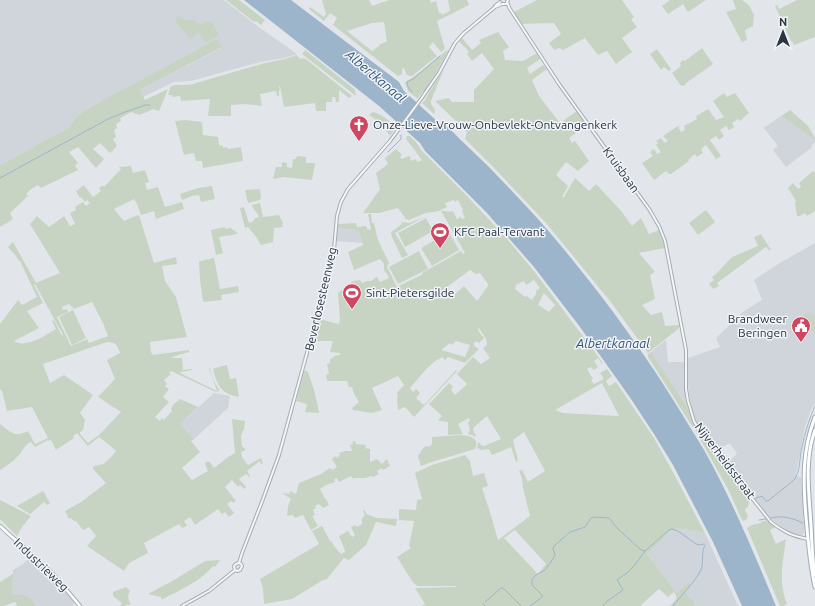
<svg xmlns="http://www.w3.org/2000/svg" width="815" height="606" viewBox="0 0 815 606" font-family="Ubuntu,sans-serif">
<style>
.built{fill:#d0d5dc}
.green{fill:#c8d4c3;fill-rule:evenodd}
.water{fill:#9db5cb}
.lines{fill:none;stroke-linecap:round;stroke-linejoin:round}
.stream{stroke:#9db5cb;stroke-width:1}
.tertiary-casing{stroke:#a7adb5;stroke-width:4}
.secondary-casing{stroke:#a7adb5;stroke-width:4.5}
.primary-casing{stroke:#a1aab6;stroke-width:5}
.tertiary{stroke:#f5f6f8;stroke-width:2}
.secondary{stroke:#fff;stroke-width:2.5}
.primary{stroke:#fff;stroke-width:3}
.labels{text-anchor:middle;stroke-width:3;stroke-linejoin:round;paint-order:stroke}
.poi-label{font-size:12px;fill:#2a3443;stroke:#f1f4f8;text-anchor:start}
.street-label{font-size:12px;fill:#2a3443;stroke:#f1f4f8}
.water-label{font-size:13px;font-style:italic;fill:#335477;stroke:#f1f4f8}
</style>
<rect width="100%" height="100%" fill="#e2e6ea"/>
<g class="built">
<polygon points="0,0 224,0 260,28 297,54 284,58 260,62 191,81 174,82 143,97 140,90 221,48 216,39 92,106 78,115 68,128 0,165"/>
<polygon points="781,116 815,140 815,142 812,145 811,148 786,167 773,150 778,146 764,128"/>
<polygon points="337,228 358,230 362,243 336,241"/>
<polygon points="815,243 815,403 811,410 805,427 796,475 801,478 804,529 804,533 802,535 798,535 786,530 775,522 767,514 726,463 735,456 737,453 730,444 728,444 716,451 700,430 695,419 691,406 689,394 688,382 688,358 720,347 716,338 740,315 740,314 762,300 754,280 778,264"/>
<polygon points="666,340 668,362 685,362 685,388 688,408 651,352"/>
<polygon points="214,393 230,396 228,408 194,439 180,424"/>
<polygon points="677,528 705,533 738,606 695,606 694,601 686,594 687,589 691,584 688,582 677,593 647,554 662,540 669,532"/>
<polygon points="31,556 53,576 75,601 73,606 36,606 36,605 12,595 13,570 23,564"/>
</g>
<g class="green">
<polygon points="226,0 239,0 265,20 261,25 256,21 254,22"/>
<path d="M322,0h47l3,6 17,-6h41l1,3 5,-2 3,12h2l1,2 8,-4 -2,-11h19l2,5 -32,16 8,28 -4,3 -8,-10 -4,5 8,9 -25,20h-2l-3,-1 -3,-7 -2,1v5l-4,2 -65,-51 4,-7 -7,-5 -6,8 -15,-12 1,-2 14,10 2,-3zM384,22l3,19 -8,4v1l-7,5 -25,-20 25,-8z"/>
<polygon points="537,0 622,0 634,17 631,19 637,27 622,38 632,52 616,64 607,51 598,55 585,38 563,50 559,48 554,50 549,43 561,34 554,23 521,24 514,12"/>
<polygon points="670,0 706,0 688,12 683,4 668,14 662,6"/>
<polygon points="733,0 742,0 749,5 754,15 753,26 745,30 747,40 742,42 726,12 736,9"/>
<polygon points="797,0 815,0 815,37 794,45 792,41 791,41 775,6 777,5 779,9"/>
<polygon points="179,16 186,20 194,20 200,25 204,22 211,21 219,35 206,42 198,32 190,39 176,22 176,19"/>
<polygon points="498,32 509,47 503,51 505,60 523,61 537,53 540,59 527,68 530,74 543,65 547,69 532,80 539,96 560,123 577,111 587,125 569,138 572,143 575,141 589,161 578,171 566,162 556,175 568,186 562,197 564,197 575,178 589,191 596,184 622,212 632,226 641,218 649,234 659,230 665,248 639,253 655,272 650,275 655,299 642,305 651,315 662,312 665,326 680,325 680,326 678,329 648,353 610,301 546,223 496,170 465,139 467,132 435,101 449,98 452,102 474,102 474,90 494,69 482,53 472,61 467,54 469,52 459,41 462,38 472,50 481,43 479,40"/>
<polygon points="216,39 222,47 140,90 145,100 168,89 159,111 153,109 147,112 139,115 131,112 120,118 121,121 116,124 117,128 114,130 116,137 113,139 117,146 110,153 100,143 93,149 104,159 96,168 78,147 69,152 78,163 75,166 78,170 41,188 38,185 30,190 26,194 28,196 10,213 13,219 0,227 0,165 68,128 78,115 92,106"/>
<polygon points="702,48 713,64 686,83 684,86 683,85 681,86 672,73 681,66 680,63 683,60 685,61"/>
<polygon points="657,49 671,69 669,71 664,67 661,70 650,54"/>
<polygon points="305,50 353,88 355,90 356,96 302,54"/>
<path d="M447,50l1,1 -10,19 -14,22 -1,-1 -5,7v1l-10,-8 -3,-8v-1c15,-8 27,-21 41,-31z"/>
<path d="M296,55l5,4 1,-1 4,1 46,37 -3,2 -10,-8v12h-3l-1,-5h-3v5h-6v9h-10l-1,-8 -31,4 -4,-21h-1l1,4h-1v6h-2l-1,-5 -16,3 2,12 -18,-2 -13,1v11h-23l2,-17 -29,2 -1,-5 -8,1v-2h-4l3,-9c6,-2 9,-1 14,-1 4,0 8,-1 11,-2l69,-20 20,-4z"/>
<path d="M443,71l-12,30c-1,4 4,6 4,11l-1,2 -12,-11 1,-1h1l4,-8z"/>
<polygon points="724,93 727,97 735,93 749,113 740,121 738,119 732,123 734,127 729,130 726,126 720,130 724,136 719,140 716,136 710,140 721,156 716,159 706,145 701,149 703,153 697,157 695,154 688,160 689,161 671,174 669,174 666,171 654,180 642,163 653,156 650,152 654,149 657,154 661,152 656,145 658,143 656,141 661,138 665,143 668,141 663,136 678,126 681,132 685,130 684,126 697,119 696,116 708,109 716,120 724,117 713,101"/>
<polygon points="790,110 808,126 815,138 815,140 781,116"/>
<path d="M373,112c9,2 16,9 23,15l-6,9 -12,-15 -9,-6z"/>
<polygon points="185,120 202,122 203,135 218,137 219,145 223,146 223,148 227,147 228,149 241,147 243,161 203,168 202,161 196,161 194,153 184,155 175,121"/>
<path d="M407,136h3l6,6 6,9 46,46 40,43 26,31 69,92 -1,1 -4,-6 -4,3 4,6 -4,3 -3,-3 -4,2 6,10 -2,1 3,4 10,-5 -4,-6 7,-4 5,7 -6,5 3,5 7,-4 38,56 20,36 31,59 -28,-5 -8,4 -7,8 -15,14 30,39 11,-11 3,2 -4,5 -1,5 8,7 1,5h-25l7,-8 -3,-6 -6,5 -9,-8 -18,16 1,1h-220l3,-2 -10,-16 41,-1 1,-1h-40l-5,-5 -15,-24 14,-9 -2,-2 5,-25 -15,-1v-11l17,1 1,-10 5,-1 -7,-26 17,-8 33,-10 5,6 3,15 11,-3 4,13 -6,2 8,24 8,28 32,-24 -7,-28 -1,-10 -3,-7 3,-1 6,12 17,-11 -21,-39 -11,8 5,21 -2,1 -5,-15 -19,8 -3,-6 -9,1 -1,-2 -2,1 1,-6h2l1,2 3,1 17,-7 -14,-23 -13,11 -1,3 3,6 -1,1 -3,-2 -4,-1 2,-4 -2,-7 2,-3 -1,-2 -11,6 5,10 -15,1v-13l-8,-1 -2,-1 4,-4 -13,-12 20,-21 4,4 -2,3 4,5 12,-11 -10,-10 16,-17 8,7 9,-6 -7,-10 4,-3 -1,-6 -7,-11 -1,1 1,3 5,6 -5,5 -3,-2 -3,3 2,1 -1,1 5,3 -14,14 -17,-6 -3,3 -3,-3c-14,7 -22,20 -32,31l3,4 3,-3 4,4 -4,5 8,7 32,-35 1,1 -43,46 -9,-10 -7,3 -1,-10 1,-5h-1v-2l7,-8 -6,-9 -26,12 10,22 -10,3 -19,-3 -1,-2 7,-6 -5,-8 -2,-7h-3l-2,-6h-20l-1,-6 3,-1 -2,-10 3,-1v-4l4,-2v-1l6,-1v-2l-10,-1 3,-11h-15l-5,-1 6,-21 20,5 1,-4 -2,-27 15,-12 7,-1 2,3 4,-2h5l6,-4 3,5 9,-4 -3,-6 -1,1 -1,-4v-5l-4,-5 -26,11 -6,-18 15,-7 -5,-15 -21,-2v-4l19,-1 1,4 9,-1 2,4 3,-1 -3,-15h3l1,9h2l4,17 11,23 -2,4 10,20 26,-13 -1,-1 39,-22 2,3 2,-1 -24,-42c5,-1 6,2 12,0l4,8 4,-2 1,2 3,-1 -3,-7 1,-1 -5,-10 -3,2 -1,-2 -9,3 2,4 -8,4 -13,2 -17,7 -3,-1 -8,-11 -19,5h-16l17,-24 -4,-16 12,-9 -3,-6 11,-9 6,6 -2,2 2,2 7,-3 2,2 -1,1 1,2 4,-2 3,3 4,-2 -16,-21zM470,270l6,4 4,-1 8,11v2l-11,15 -13,-15 -10,9 -7,-8zM534,280l6,8 -4,3v3l-4,6 -5,-4 -2,1 -10,-8 1,-4 8,-4 2,4zM544,293l11,12 -6,7 -11,-7zM456,341l14,4 -5,12 -24,-7 9,-7 2,2zM602,383l17,33 -56,-3 -8,-3zM515,530l31,34 -8,10 -34,-36z"/>
<polygon points="297,156 306,157 306,163 315,163 312,180 284,177 273,179 276,167 282,167 282,162 287,163 287,167 292,168 293,159 296,159"/>
<path d="M131,166l2,7 12,-3 4,12 -4,1 2,7 11,-3 7,20 17,-5 2,7 -28,10 -2,-8 -13,4 -4,-11 -3,-5 -20,10 10,12 9,-4 6,-2 15,48 22,-6 1,7 -15,2 3,15 11,16 11,40 -37,5 1,10 2,3 36,-5v2l-17,5 1,1h9l1,12 9,-1v1l-11,2 -1,1 37,18 -8,-23h1l3,11 6,11v1l-3,1 -45,-21 -2,2 2,1 -7,6 3,4 -2,2 4,3 -6,8 6,5 -14,15 5,4 2,-3 2,2 8,-9 -1,-2 2,-4 7,-6 18,8 -18,17 14,15 -3,2 9,11 -18,16 10,12 16,-9 -3,-7 1,-2c4,-2 6,4 8,6l14,-11 7,-4 -3,-34 13,2 -1,9h-1l-2,7 1,9 4,4 -5,2 1,5 6,8 13,-7 2,6h-2l-1,-3 -13,10 3,5 -1,1 -3,-3 -7,5 7,8 -2,2 -4,-4 -2,2 -6,-7 -7,7 11,14 -3,2 -2,-2 -4,3 7,9 -5,4 -4,-5 -3,2 -4,-5 -23,16 -5,-8 -6,4 3,5 -5,2 -3,-4 -35,19 4,10 -19,10 -5,8 -37,-25 9,-10 -7,-9 -6,3 -7,-9h-2l-3,-3 -2,1 -4,-8 16,-9 25,-19 -13,-14v-2c3,-2 7,-2 10,-3 5,-3 10,-9 13,-13l-3,-3 -14,-11 -11,9 -11,-13 -4,3 1,2 -18,12 -5,-10 -2,1 -1,-1 -13,7 -4,-5c-7,3 -8,9 -13,14 -5,6 -12,10 -18,14v-46c11,8 14,14 28,7l7,13 13,-6 -16,-31 -25,4 -5,-20 -1,-1h-1v-66l18,-24 4,5 15,-8 -17,-36h-1l-3,-5 -8,-9 5,-5 23,41 24,-10 -30,-49 7,-8 12,11 15,-11 6,10 5,-2 -5,-11 6,-3 -1,-3 8,-5 3,4 4,-3 -3,-3 -2,2 -4,-5 -1,1 -4,-7 8,-6 9,12 8,-6 -2,-3 3,-2h3l13,-14 3,-2 -2,-3zM35,284l28,51 -1,1 -8,-16 -2,1 4,8c-11,6 -29,20 -42,12l25,-13 -12,-17 16,-8 -9,-18zM92,302l11,21 5,13 -19,7 -2,-4 -16,7 -14,-29 11,-5 -1,-3 -4,1 -1,-3 7,-3 5,5zM107,342c9,0 10,3 13,11l-13,7 8,19 -17,18 23,15 -22,23 -11,8 -8,-9v-2l3,-2 2,-10 -5,-7 13,-18 -29,-20 -14,8 -7,-19z"/>
<polygon points="813,171 815,173 815,211 807,216 805,213 800,216 797,216 795,204 796,201 788,188 793,183 798,189 801,187 799,183"/>
<polygon points="212,186 215,199 201,202 199,195 192,196 182,200 180,194 198,188"/>
<polygon points="260,189 261,198 260,200 248,203 245,190"/>
<path d="M260,203l3,14 16,-2 4,8 -1,1 1,3 -9,1 -1,14 -12,3 -4,-7 -9,-11 -3,1 -5,-20 4,-1 5,16 5,-2v-2l5,-2c-1,-5 -6,-7 -7,-12z"/>
<polygon points="706,210 715,222 698,235 689,223"/>
<polygon points="424,217 395,233 408,255 402,258 392,237 391,232 402,224 401,222 409,223"/>
<polygon points="426,218 433,231 405,247 398,233"/>
<path d="M225,227v2l6,-1 2,2 5,3c-5,3 -12,2 -19,4l4,16 -7,2 -5,-25z"/>
<polygon points="449,232 459,250 432,266 421,248"/>
<polygon points="761,234 771,250 769,250 766,247 717,283 719,286 713,289 709,284 714,280 712,277 717,273 732,257 758,246 754,237"/>
<polygon points="419,251 428,269 398,284 389,267"/>
<polygon points="214,258 220,289 238,286 239,292 221,295 222,300 203,302 200,280 199,262 201,261"/>
<polygon points="73,310 86,338 72,345 59,317"/>
<path d="M809,313l6,2v15c-15,9 -24,-14 -6,-17z"/>
<polygon points="651,352 688,408 694,426 693,427 692,426 648,357 648,354"/>
<path d="M227,365l3,14 6,-1 3,19c-18,-3 -22,-12 -26,-28l2,-1z"/>
<polygon points="304,371 307,371 308,372 314,390 319,412 319,413 305,412 307,404 296,401"/>
<polygon points="695,430 696,430 751,499 749,502 748,507 746,508 745,510 748,516 747,519 743,521 741,518 729,491"/>
<path d="M461,435c9,1 19,3 14,14l-46,14 -8,3 -3,-10 6,-9 3,-1 2,1 3,-3v-7z"/>
<polygon points="355,441 356,444 366,445 365,448 370,449 370,462 377,459 382,464 387,459 390,466 383,470 382,468 377,471 379,474 373,477 372,476 365,478 355,478 353,479 351,476 339,482 337,478 334,479 335,482 326,485 320,489 325,499 326,499 329,505 323,508 319,504 315,506 316,508 313,510 315,515 312,516 318,526 311,530 303,515 295,518 293,515 287,516 288,506 291,499 282,493 289,494 290,491 296,494 299,483 321,474 330,468 332,470 337,467 332,459 335,456 337,458 340,455 339,453 345,451 352,451 350,445 353,444 352,442"/>
<polygon points="43,491 50,503 47,505 44,502 30,514 17,506"/>
<polygon points="0,500 31,516 22,527 17,536 0,519"/>
<polygon points="365,510 366,514 377,518 397,519 396,526 376,522 366,545 349,560 344,558 327,579 323,580 292,599 264,604 263,588 260,579 319,544 312,531 322,526 330,541 332,542 334,546 341,554 345,552 344,548 339,536 348,531 352,537 355,535 351,527 355,525 357,527 362,524 362,518 365,515 363,511"/>
<path d="M768,520l7,7 -5,3 6,14 10,-5c-3,24 -8,41 1,65l-3,2h-4l-33,-78 5,-3 9,-2 -1,-1z"/>
<path d="M220,560l-5,7 -2,-1c-12,15 -33,24 -50,33h-2v-2l-13,-3 26,-14 31,-19z"/>
<path d="M13,574l-1,21c11,-1 19,1 24,11h-19l-2,-4 -11,4h-4v-24z"/>
<path d="M126,587l4,4c-3,4 -2,9 1,13l-2,1 -2,-1 -1,2h-6l2,-3 -9,-7v-4z"/>
</g>
<path class="water" d="M244,0h47l108,82 5,9 35,32 8,3 3,3c12,13 26,25 39,38 25,26 50,52 73,80 44,53 84,108 120,167 7,12 15,24 22,36 28,50 50,103 72,156h-34l-29,-64 -40,-77 -19,-31 -23,-35 -51,-72 -46,-60 -47,-54 -62,-62 -5,-8 -41,-37z"/>
<g class="lines">
<g class="stream">
<polyline points="412,92 408,87 407,82 413,79 440,56"/>
<polyline points="388,152 401,139 401,135"/>
<polyline points="0,178 108,119 125,112 146,105 150,105"/>
<path d="M756,498l6,-2 4,5h2l26,-21c7,-9 5,-22 8,-33 3,-14 7,-28 13,-41"/>
<path d="M771,518c12,-3 21,0 32,5"/>
<polyline points="759,520 766,519"/>
<polyline points="485,602 501,588 503,588 521,606"/>
<polyline points="483,604 485,606"/>
<polyline points="530,606 542,597 542,595 532,585 532,579 536,575 545,570 553,559 555,555 553,549 554,546 570,532 585,527 591,518 594,517 609,518 617,528 641,550 645,551"/>
<polyline points="603,606 606,602 623,590 617,580 628,572 634,566 645,551 669,530 672,529 678,531 696,544 699,545 704,544"/>
<path d="M673,606c7,-9 23,-26 28,-36 3,-8 0,-18 4,-25"/>
</g>
<defs>
<g id="tertiary">
<path d="M507,2l3,7 49,75 90,125 10,17 6,15 21,109v39l2,12 6,20 9,16 68,85c13,10 21,14 37,17"/>
<polyline points="495,6 500,2"/>
<polyline points="235,570 234,566 236,564 239,563 242,553 263,499 279,455 330,269 334,250 337,216 341,202 348,189 390,141 421,99 439,73 455,43 464,33 495,7 502,4 506,4 508,0"/>
<polyline points="182,606 209,591 235,570 237,571 240,570 242,566 241,564 239,563"/>
</g>
<polyline id="secondary" points="0,526 54,575 80,606"/>
<g id="primary">
<path d="M815,417c-13,34 -12,64 -9,100 2,24 4,47 9,70"/>
<path d="M815,430c-11,30 -6,63 -4,95 1,16 1,34 4,50"/>
</g>
</defs>
<use href="#tertiary" class="tertiary-casing"/>
<use href="#secondary" class="secondary-casing"/>
<use href="#primary" class="primary-casing"/>
<use href="#tertiary" class="tertiary"/>
<use href="#secondary" class="secondary"/>
<use href="#primary" class="primary"/>
</g>
<defs>
<symbol id="church-pin" viewBox="-11 -11 22 30"><path d="M0 17L-7.5 6A9.5 9.5 0 1 1 7.5 6Z" fill="#d04661" stroke="#f1f4f8"/><path d="M-1.2-6h2.4v3.5h3.3v2.4h-3.3V6h-2.4V-.1h-3.3v-2.4h3.3Z" fill="#fff"/></symbol>
<symbol id="stadium-pin" viewBox="-11 -11 22 30"><path d="M0 17L-7.5 6A9.5 9.5 0 1 1 7.5 6Z" fill="#d04661" stroke="#f1f4f8"/><path d="M0-5a6.5 5 0 1 0 0 10a6.5 5 0 1 0 0-10ZM-3.5-1.8h7v3.6h-7Z" fill="#fff"/></symbol>
<symbol id="civic-pin" viewBox="-11 -11 22 30"><path d="M0 17L-7.5 6A9.5 9.5 0 1 1 7.5 6Z" fill="#d04661" stroke="#f1f4f8"/><path d="M-.6-6.5H3V-4.5H.6V-3L4-1V1h2V6H-6V1h2V-1L-.6-3ZM-1.2 2.5V6h2.4V2.5Z" fill="#fff"/></symbol>
</defs>
<g fill-rule="evenodd">
<use href="#church-pin" x="348" y="114" width="22" height="30"/>
<use href="#stadium-pin" x="429" y="221" width="22" height="30"/>
<use href="#stadium-pin" x="341" y="282" width="22" height="30"/>
<use href="#civic-pin" x="790" y="315" width="22" height="30"/>
</g>
<g class="labels">
<g class="poi-label">
<text x="373" y="129">Onze-Lieve-Vrouw-Onbevlekt-Ontvangenkerk</text>
<text x="454" y="236">KFC Paal-Tervant</text>
<text x="366" y="297">Sint-Pietersgilde</text>
<text x="787" y="323" text-anchor="end">Brandweer<tspan x="787" dy="14">Beringen</tspan></text>
</g>
<g class="street-label">
<text transform="translate(621 170) rotate(54)" y="4">Kruisbaan</text>
<text transform="translate(321 299) rotate(-77)" y="4">Beverlosesteenweg</text>
<text transform="translate(725 461) rotate(53)" y="4">Nijverheidsstraat</text>
<text transform="translate(41 565) rotate(44)" y="4">Industrieweg</text>
</g>
<g class="water-label">
<text transform="translate(376 76) rotate(40)" y="5">Albertkanaal</text>
<text x="613" y="348">Albertkanaal</text>
</g>
</g>
<g transform="translate(783 32)" stroke="#f1f4f8" stroke-width="3" paint-order="stroke">
<path d="M0-3L7 15L0 10L-7 15Z" fill="#2a3443"/>
<text y="-6" font-size="11" font-weight="bold" text-anchor="middle" fill="#2a3443">N</text>
</g>
</svg>
